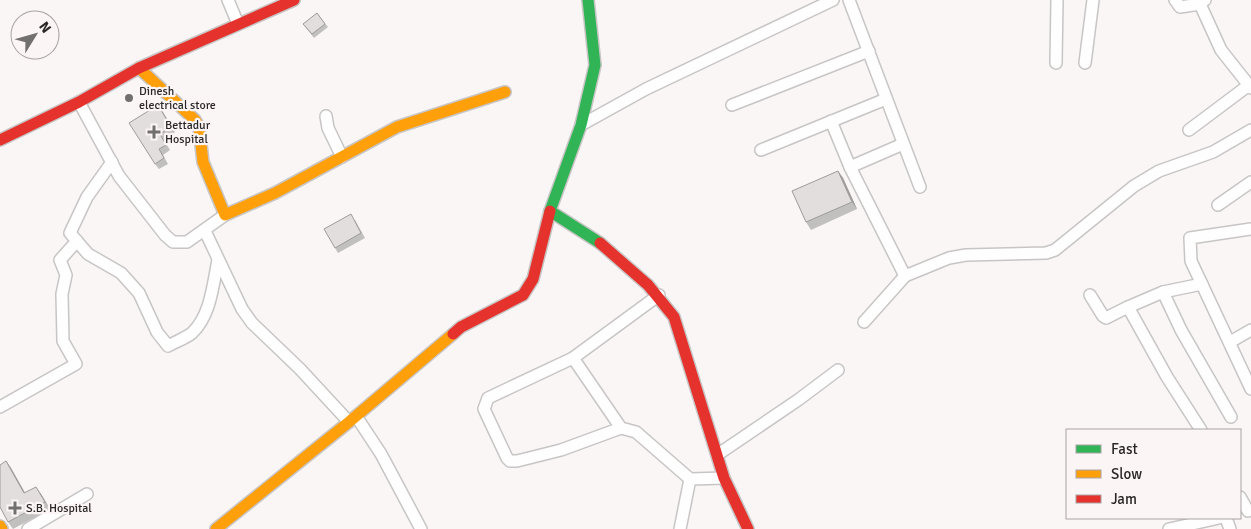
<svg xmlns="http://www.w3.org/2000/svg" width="1251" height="529" viewBox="0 0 1251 529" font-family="Signika,sans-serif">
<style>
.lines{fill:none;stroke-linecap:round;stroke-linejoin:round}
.street-casing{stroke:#c8c5c5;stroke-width:14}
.fast-casing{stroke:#c8c5c5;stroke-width:14}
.slow-casing{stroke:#c8c5c5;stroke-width:14}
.jam-casing{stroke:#c8c5c5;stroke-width:14}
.street{stroke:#fefefe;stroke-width:11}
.fast{stroke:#30b455;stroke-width:11}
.slow{stroke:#ff9f0a;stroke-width:11}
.jam{stroke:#e5322d;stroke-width:11}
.wall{fill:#c2bfbf}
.shaded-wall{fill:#9e9b9b}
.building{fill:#e2dede;stroke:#9e9b9b}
.poi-dot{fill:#726f6f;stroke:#fcf5f5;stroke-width:2}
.labels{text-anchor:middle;stroke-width:4.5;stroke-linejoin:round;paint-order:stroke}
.poi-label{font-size:12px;fill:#292727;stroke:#fcf5f5;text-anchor:start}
</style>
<rect width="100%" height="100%" fill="#fbf6f6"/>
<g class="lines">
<defs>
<g id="street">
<polyline points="228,0 238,24"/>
<polyline points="849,0 920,187"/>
<polyline points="1175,0 1180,7 1200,4"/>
<polyline points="1205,0 1200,4 1221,50 1251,88"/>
<polyline points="1056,63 1057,0"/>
<polyline points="1085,63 1093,0"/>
<polyline points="79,102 119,176 165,235 173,242 187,242 225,215"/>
<polyline points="732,105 869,51"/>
<polyline points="326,116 328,128 342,157"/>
<polyline points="831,121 850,167 905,276"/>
<polyline points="581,125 646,89 833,0"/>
<polyline points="1189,130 1249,85"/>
<polyline points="761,150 886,99"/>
<path d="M112,162l-25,35 -17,36 18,21 33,19 18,20 18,39 11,14c7,-4 18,-8 24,-13 19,-18 21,-49 26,-73"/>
<polyline points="850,167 903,144"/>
<polyline points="1218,205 1251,182"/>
<polyline points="1251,229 1190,238 1191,261 1251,389"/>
<polyline points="205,231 242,309 252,323 300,369 349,422"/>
<polyline points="1163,292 1181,330 1231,417"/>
<polyline points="659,295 573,358 621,428 636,432 690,479 724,478"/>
<polyline points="1090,295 1103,316 1106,318 1128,307"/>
<polyline points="864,322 905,276 949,258 966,255 1046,253 1055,250 1134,186 1159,171 1213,152 1251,130"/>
<polyline points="1230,342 1251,330"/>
<polyline points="573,358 488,398 484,409 507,458 510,461 517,461 561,450 621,428"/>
<polyline points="0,407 76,364 63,341 62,294 66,275 60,260 77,241"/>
<polyline points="356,416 381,454 421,529"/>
<polyline points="1201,430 1167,377 1128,307 1163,292 1202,284"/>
<polyline points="717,455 798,400 838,370"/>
<polyline points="1240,497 1248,511"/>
<polyline points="1226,518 1230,529"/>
<polyline points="28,529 87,494"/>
<polyline points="680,529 690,479"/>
<polyline points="1169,529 1219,518"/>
</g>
<polyline id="fast" points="588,0 595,65 581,125 550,211 600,243"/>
<g id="slow">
<polyline points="139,68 195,120 199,127 203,162 225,215 275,193 397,127 505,92"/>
<polyline points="0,526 2,529"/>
<polyline points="216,529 349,422 453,334"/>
</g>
<g id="jam">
<polyline points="0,140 79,102 139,68 294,0"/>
<polyline points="600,243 648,285 674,317 724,478 748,529"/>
<polyline points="453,334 461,327 523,295 533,279 550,211"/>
</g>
</defs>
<use href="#street" class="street-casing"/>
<use href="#fast" class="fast-casing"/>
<use href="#slow" class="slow-casing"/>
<use href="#jam" class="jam-casing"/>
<use href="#street" class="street"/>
<use href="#fast" class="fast"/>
<use href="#slow" class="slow"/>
<use href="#jam" class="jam"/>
</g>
<g class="wall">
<polygon points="317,13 328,27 314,38 303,24"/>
<polygon points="162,110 175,132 164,140 170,150 163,155 168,164 159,169 155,164"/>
<polygon points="838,171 843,178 857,209 811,230 806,222"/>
<polygon points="355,220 365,238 338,253 335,248"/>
<polygon points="6,461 11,468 25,493 41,494 50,509 13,529 8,522"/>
</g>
<g class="shaded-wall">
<polygon points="838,171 843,178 857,209 852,202"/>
<polygon points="6,461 11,468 29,500 24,493"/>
<polygon points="36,487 41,494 50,509 45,502"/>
</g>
<g class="building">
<polygon points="317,13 325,24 312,34 303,24"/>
<polygon points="158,105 171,127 160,134 166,145 159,149 164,158 155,164 129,123"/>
<polygon points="838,171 852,202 806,222 792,191"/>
<polygon points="351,214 361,233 335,248 324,229"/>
<polygon points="6,461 24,493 36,487 45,502 8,522 0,507 0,465"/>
</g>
<g class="poi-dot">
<circle cx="129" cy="98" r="5"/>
<path d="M151.5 124.5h5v5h5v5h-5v5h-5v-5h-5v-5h5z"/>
<path d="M12.5 500.5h5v5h5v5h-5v5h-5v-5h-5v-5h5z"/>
</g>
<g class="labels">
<g class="poi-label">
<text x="139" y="95">Dinesh<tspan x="139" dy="14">electrical store</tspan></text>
<text x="165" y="129">Bettadur<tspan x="165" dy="14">Hospital</tspan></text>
<text x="26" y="512">S.B. Hospital</text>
</g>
</g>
<rect x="1066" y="429" width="175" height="90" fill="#fcf5f5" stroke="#a8a3a3"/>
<rect x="1076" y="445" width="25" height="8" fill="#30b455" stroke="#a8a3a3"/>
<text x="1111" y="454" font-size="15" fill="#292727">Fast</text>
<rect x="1076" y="470" width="25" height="8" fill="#ff9f0a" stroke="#a8a3a3"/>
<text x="1111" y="479" font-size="15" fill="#292727">Slow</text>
<rect x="1076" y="495" width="25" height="8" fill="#e5322d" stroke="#a8a3a3"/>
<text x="1111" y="504" font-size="15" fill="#292727">Jam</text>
<g transform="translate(35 35) rotate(53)"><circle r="24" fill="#fcf5f5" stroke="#a8a3a3"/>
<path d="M0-4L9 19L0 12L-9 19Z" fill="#726f6f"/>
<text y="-8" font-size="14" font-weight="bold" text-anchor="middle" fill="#292727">N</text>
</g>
</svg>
